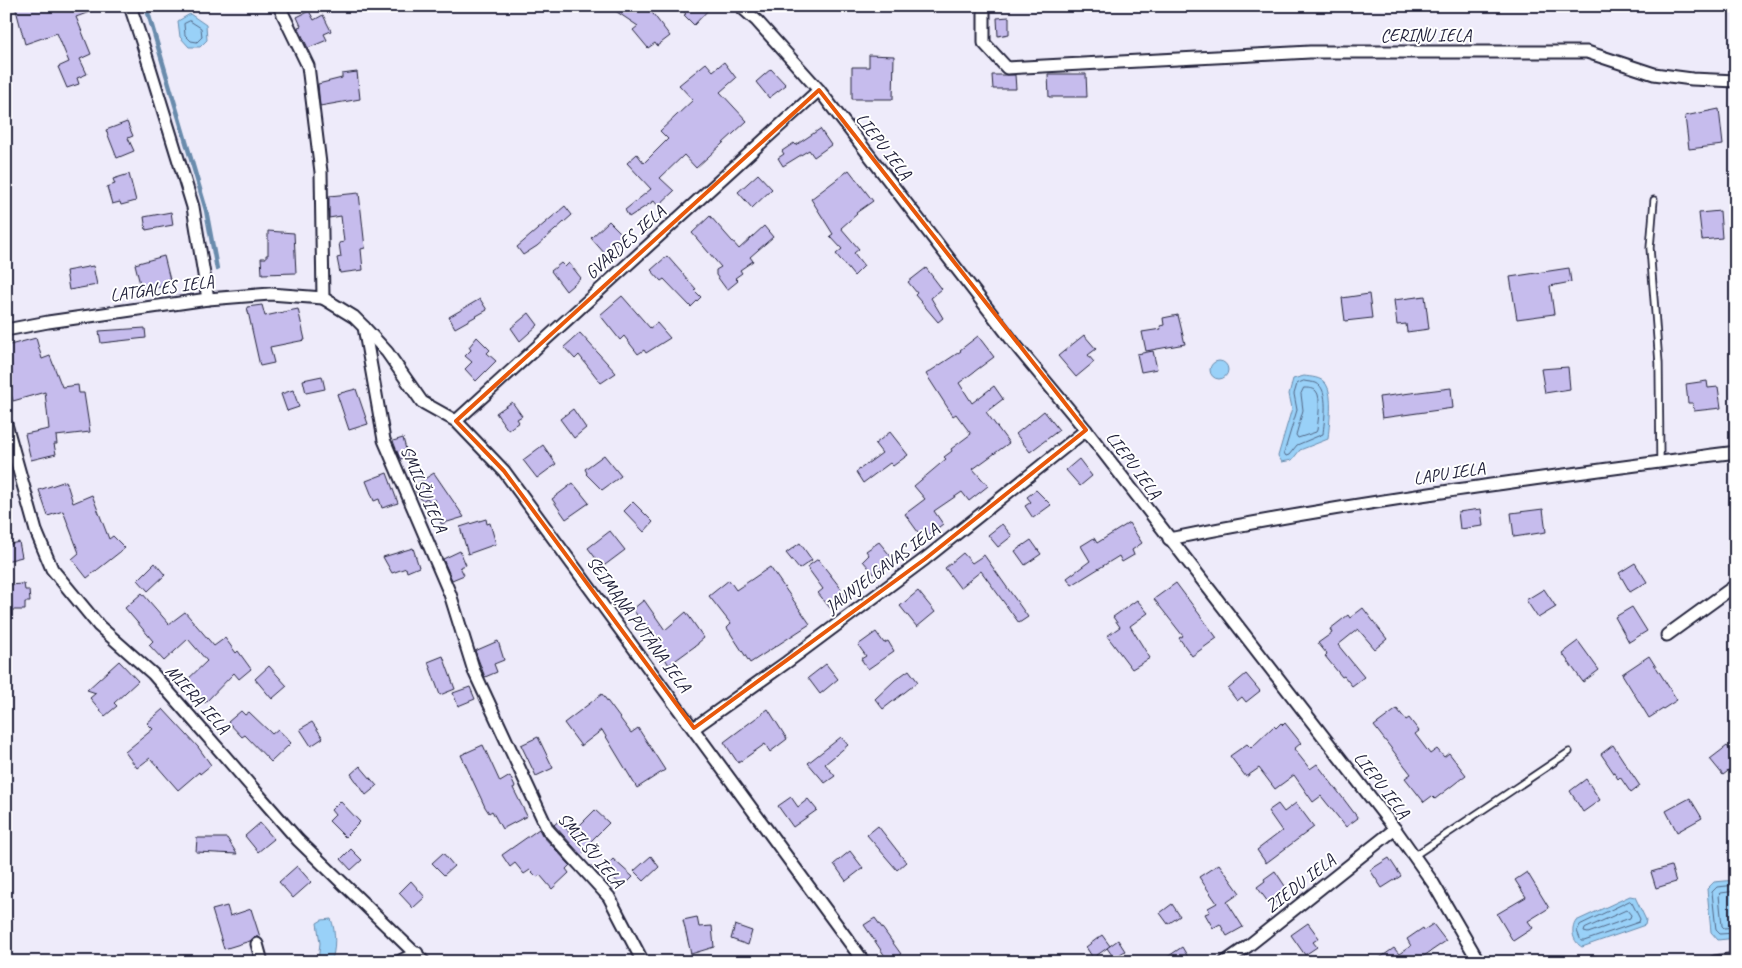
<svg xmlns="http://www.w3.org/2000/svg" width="1742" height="968" viewBox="0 0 1742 968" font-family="Caveat,sans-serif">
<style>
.water{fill:#99d1f8;stroke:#698bac}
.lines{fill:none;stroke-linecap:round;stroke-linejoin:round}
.shore{stroke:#526887;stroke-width:1}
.stream{stroke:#698bac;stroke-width:4.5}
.building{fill:#c6bced;stroke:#22223b}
.lane-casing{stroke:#22223b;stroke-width:9}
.street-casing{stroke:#22223b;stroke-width:15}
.lane{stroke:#fff;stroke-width:5.5}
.street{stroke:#fff;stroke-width:11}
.marked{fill:none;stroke:#e8590c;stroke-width:4;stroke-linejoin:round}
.labels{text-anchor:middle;stroke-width:4;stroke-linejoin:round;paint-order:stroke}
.street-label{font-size:18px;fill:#22223b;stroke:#fff}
</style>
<rect width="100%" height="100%" fill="#eeebfa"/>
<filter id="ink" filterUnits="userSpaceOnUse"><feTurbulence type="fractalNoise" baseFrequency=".02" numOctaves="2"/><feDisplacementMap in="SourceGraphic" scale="10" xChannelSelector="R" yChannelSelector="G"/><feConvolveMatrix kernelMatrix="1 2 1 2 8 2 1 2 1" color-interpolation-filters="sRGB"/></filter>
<g filter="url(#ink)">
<g class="water">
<polygon points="190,14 206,25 207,40 200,47 189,47 180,37 178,21"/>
<circle cx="1219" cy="370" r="9"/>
<path d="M1304,376c7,1 17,1 22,8 8,11 3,42 2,55l-28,11 -8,10 -10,2 -4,-6 14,-48 -3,-14 4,-15z"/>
<polygon points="1736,880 1736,938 1718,940 1711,932 1707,889 1714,882"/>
<path d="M1630,896l5,1 11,23 -1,5 -63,22c-9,-5 -12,-17 -6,-26z"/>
<path d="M331,919c5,12 5,31 0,43h-13l2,-19 -3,-20 5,-3z"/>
</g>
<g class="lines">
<g class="shore">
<polygon points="190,21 201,28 202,37 197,42 191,41 185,35 184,24"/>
<path d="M1304,381c4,1 9,1 12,2 14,6 8,39 7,51l-26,11 -8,10 -3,1 -2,-3 13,-43 -3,-16 3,-10z"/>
<path d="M1304,388c3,0 10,0 12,3 6,6 2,30 1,39l-1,2 -18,6 -2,-3 7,-25 -2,-16z"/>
<polyline points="1736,885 1717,887 1712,892 1716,930 1720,934 1736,933"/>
<polyline points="1736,891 1721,893 1719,895 1722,926 1724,928 1736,927"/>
<polygon points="1630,901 1632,903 1640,919 1639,922 1584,941 1581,941 1577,931 1580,925"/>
<polygon points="1627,910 1631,915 1630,918 1588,933 1584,932 1585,929"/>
</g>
<polyline class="stream" points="146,6 206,210 217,269"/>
</g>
<g class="building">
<polygon points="15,6 99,6 100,8 76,17 91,54 80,59 87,74 77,78 79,84 67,88 58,67 69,62 57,33 25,44"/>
<polygon points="608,6 647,6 670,36 657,46 655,43 648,48 633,30 638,26"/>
<polygon points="678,6 712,6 694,25 684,15 686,14"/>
<polygon points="309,11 314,20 323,15 331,31 324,34 327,40 308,48 298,27 301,26 297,17"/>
<polygon points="1009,17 1009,34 998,36 997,18"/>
<polygon points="869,55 894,56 893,99 852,99 852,67 869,67"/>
<polygon points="724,62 736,78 720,92 747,121 696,168 684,155 660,178 674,191 658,206 654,201 629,217 625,210 651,189 627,163 637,154 644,163 668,139 660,131 693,100 679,85 706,63 713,71"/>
<polygon points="771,69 786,85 769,98 756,82"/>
<polygon points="357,72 360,99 320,106 318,84 342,78 342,74"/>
<polygon points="1048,74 1086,74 1087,97 1049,97"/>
<polygon points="992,75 1015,75 1016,89 993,89"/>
<polygon points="1719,109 1723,145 1689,149 1685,116"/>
<polygon points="127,122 133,136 128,138 134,151 117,158 106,130"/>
<polygon points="820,129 831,145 814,157 809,150 783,166 778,158 784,154 782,151 794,143 796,145"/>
<polygon points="849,170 873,201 856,213 857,214 841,228 859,249 854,253 864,266 854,276 836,254 842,249 830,236 833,234 811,199"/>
<polygon points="129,174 136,201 121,205 120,202 112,204 107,187 115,184 113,179"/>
<polygon points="758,174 772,189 752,208 738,192"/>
<polygon points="359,193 365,248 361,249 363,270 340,273 337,258 341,257 339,243 344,242 341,216 329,218 329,196"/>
<polygon points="565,206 572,215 537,246 523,255 517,247"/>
<polygon points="1720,211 1722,238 1702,240 1699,213"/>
<polygon points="171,212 173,225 146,230 144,217"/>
<polygon points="710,216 739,249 764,226 773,237 750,257 753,261 740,270 742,273 735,278 738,281 727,290 716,275 716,270 721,267 692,233"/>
<polygon points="609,221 625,237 606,255 591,238"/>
<polygon points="268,231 294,233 296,273 262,274 261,258 266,258 266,255 268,255"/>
<polygon points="164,256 171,284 148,290 147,287 141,288 135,264"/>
<polygon points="667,256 696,289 694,290 701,297 691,307 664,279 661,281 651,270"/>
<polygon points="561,263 565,267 569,263 581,278 566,291 551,271"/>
<polygon points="93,266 97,285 69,290 66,271"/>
<polygon points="926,268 942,289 931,298 943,318 938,322 915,295 917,293 908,282"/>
<polygon points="1569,268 1571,282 1550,286 1554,314 1517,319 1510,277"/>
<polygon points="1369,294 1372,318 1345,321 1342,298"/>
<polygon points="622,296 650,328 657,323 670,338 646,353 644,350 638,354 624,336 620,340 600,315"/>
<polygon points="1425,296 1429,329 1407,332 1406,324 1397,325 1394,300"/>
<polygon points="480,299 487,310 455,328 449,317"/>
<polygon points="262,305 265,316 298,309 305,340 270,347 274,363 260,366 247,307"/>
<polygon points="529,313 538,325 520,341 511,328"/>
<polygon points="1178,315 1185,344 1146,351 1142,332 1161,329 1160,326 1164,325 1163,318"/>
<polygon points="145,328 146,338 101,343 99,331"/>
<polygon points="580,333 616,373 601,383 579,355 575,359 564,347"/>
<polygon points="1084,335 1096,349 1088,355 1094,362 1076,377 1058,356"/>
<polygon points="978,336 994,357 959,383 972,403 994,386 1003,399 986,412 1009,443 973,469 988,486 969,501 962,492 934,511 943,524 923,539 905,514 925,499 914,486 946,459 944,457 952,451 951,449 971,434 956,414 953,416 926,374 961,351 960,350"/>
<polygon points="477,337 490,350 487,353 496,361 476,381 465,369 472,362 465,356 471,350 469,347"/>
<polygon points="36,338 42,359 50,356 62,387 78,385 79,393 84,393 90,432 56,436 57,444 54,444 56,454 31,460 25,434 49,429 45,392 13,401 6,377 6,346"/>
<polygon points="1153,351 1157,369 1141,372 1137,354"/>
<polygon points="1568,367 1570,389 1545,393 1541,369"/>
<polygon points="322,376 325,389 306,393 303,380"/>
<polygon points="1707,381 1708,388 1718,387 1721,408 1694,411 1693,403 1688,403 1686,384"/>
<polygon points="1451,388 1453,408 1382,418 1379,397"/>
<polygon points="356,389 368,424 349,430 337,394"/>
<polygon points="293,390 299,407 287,411 281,394"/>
<polygon points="512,402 522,416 517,419 519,422 508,430 496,413"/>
<polygon points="573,409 586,428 574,438 560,419"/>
<polygon points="1044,411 1059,430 1030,452 1016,434"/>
<polygon points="890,432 908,455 893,466 890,463 863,483 856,472 882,453 875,444"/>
<polygon points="403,438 408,457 400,459 393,441"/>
<polygon points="543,445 556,464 537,478 523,460"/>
<polygon points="604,455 621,476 602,490 586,474 587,473 585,469"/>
<polygon points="1079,459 1092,476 1080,486 1066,470"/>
<polygon points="387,473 398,503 382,508 379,499 374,501 366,481"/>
<polygon points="434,473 464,517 441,524 435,499 430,502 427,498 422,501 415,490 421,487 418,483"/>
<polygon points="66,481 73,503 92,495 109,539 113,536 125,548 87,578 72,559 79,553 63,511 48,516 39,490"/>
<polygon points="573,483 589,503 566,519 552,499"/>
<polygon points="1036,490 1051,505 1033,518 1025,506 1031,502 1027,497"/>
<polygon points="633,502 653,522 644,532 624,511"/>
<polygon points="1481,509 1483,526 1460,529 1458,512"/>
<polygon points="1543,509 1546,532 1514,537 1511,513"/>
<polygon points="486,519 487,524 490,523 496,544 468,554 460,527"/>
<polygon points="1129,523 1142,543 1132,550 1134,555 1122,562 1119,556 1072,585 1067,578 1090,561 1081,546 1094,538 1097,543"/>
<polygon points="1002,524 1012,536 998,547 988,535"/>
<polygon points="610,531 625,550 605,565 603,563 600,564 588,548"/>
<polygon points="1031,540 1041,554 1025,565 1015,551"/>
<polygon points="19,542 22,557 6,561 6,545"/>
<polygon points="879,542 893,559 874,574 863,561 869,555 866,551"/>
<polygon points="800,543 812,560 799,569 786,553"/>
<polygon points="413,548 419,567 407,572 406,568 392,573 383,557"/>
<polygon points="460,551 466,565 460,567 464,575 452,580 443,559"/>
<polygon points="963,553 972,563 984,555 1028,617 1019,623 981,571 960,588 945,568"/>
<polygon points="818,559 846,595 830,608 818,593 823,589 807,567"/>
<polygon points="155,563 165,575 148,591 138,580"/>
<polygon points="1635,563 1647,582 1630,592 1619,573"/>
<polygon points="770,567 810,624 750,663 727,628 731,624 709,596 729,580 736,590"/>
<polygon points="1176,583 1217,638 1192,656 1179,638 1183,636 1154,599"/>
<polygon points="24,584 25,590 29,590 30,602 25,602 25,610 6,610 6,585"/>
<polygon points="1544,589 1556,607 1538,618 1526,600"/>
<polygon points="918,591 935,612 917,627 900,606"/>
<polygon points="142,593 169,624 185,612 214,646 225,638 236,653 238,651 251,669 239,679 234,673 205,703 185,682 207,661 188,639 164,661 149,645 153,641 125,608"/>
<polygon points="644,600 665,630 686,612 704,638 698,643 698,644 669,665 633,609"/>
<polygon points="1137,600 1148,613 1130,626 1150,658 1132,669 1107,636 1120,627 1113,617"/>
<polygon points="1632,607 1647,631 1629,642 1615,617"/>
<polygon points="1363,608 1387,639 1375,649 1358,629 1338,645 1364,677 1352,686 1344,676 1342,677 1325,656 1327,654 1318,643 1332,633 1330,629 1348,615 1350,618"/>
<polygon points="876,632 884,643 888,641 894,651 868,669 861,659 866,656 858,645"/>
<polygon points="498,641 504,660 494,664 497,672 485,677 475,651"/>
<polygon points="1578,641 1599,670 1583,682 1562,653"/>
<polygon points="443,656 455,689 440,695 428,662"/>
<polygon points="1649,656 1677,700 1649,718 1622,674"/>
<polygon points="119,661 138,681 114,703 117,706 105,716 90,698 96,693 87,690"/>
<polygon points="826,664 838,679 820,694 808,678"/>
<polygon points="269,666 287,686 272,699 255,679"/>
<polygon points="909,670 918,682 883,709 875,699 895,680"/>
<polygon points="1246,674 1260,691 1246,702 1242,697 1237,701 1228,689"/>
<polygon points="470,687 475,699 458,706 453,693"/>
<polygon points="602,694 631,733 638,728 665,770 637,788 602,730 581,746 564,723"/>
<polygon points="163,709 198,747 211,765 200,774 199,772 178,790 150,758 137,768 125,752 153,729 147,723"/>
<polygon points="768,709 787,739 770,752 765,744 738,763 724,742"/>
<polygon points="1397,709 1406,720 1409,718 1419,731 1415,734 1430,754 1437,749 1444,757 1449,753 1466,775 1435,799 1432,796 1424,802 1405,778 1411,774 1374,726"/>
<polygon points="241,711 245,715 249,712 272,734 278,729 291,743 271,762 245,735 242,737 228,722"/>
<polygon points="312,722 323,738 311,746 300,729"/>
<polygon points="1281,723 1283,725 1285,723 1301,743 1294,749 1310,769 1317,764 1358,818 1346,827 1321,796 1313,802 1294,775 1275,789 1259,768 1246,777 1230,756 1247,744 1251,748 1274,726 1276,728"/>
<polygon points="538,737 553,768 536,776 521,745"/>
<polygon points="841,737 848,745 825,764 835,776 825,783 808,763"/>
<polygon points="483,745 500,782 510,776 515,787 513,788 527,816 502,829 492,811 489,813 485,807 461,755"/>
<polygon points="1613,745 1640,786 1631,793 1620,777 1618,779 1601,754"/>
<polygon points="1727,746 1736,757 1736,765 1723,775 1710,759"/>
<polygon points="360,766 377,786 366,795 351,774"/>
<polygon points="1586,779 1600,800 1583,812 1570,791"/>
<polygon points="791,797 798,807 808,799 817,810 793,827 778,806"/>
<polygon points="1690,798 1702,818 1677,832 1666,811"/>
<polygon points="340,801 360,822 345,837 329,821 335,815 331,810"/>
<polygon points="1296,803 1314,827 1266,863 1257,850 1282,831 1268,811 1278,804 1284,812"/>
<polygon points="595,810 609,823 588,844 590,846 581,855 554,825 562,818 570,835"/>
<polygon points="260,823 274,839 258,852 245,836"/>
<polygon points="878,826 906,862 897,870 867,835"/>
<polygon points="539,829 542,835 570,865 566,869 569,873 552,889 540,875 537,877 530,870 524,874 515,863 510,867 502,855"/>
<polygon points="197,838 227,838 237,854 196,852"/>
<polygon points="351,849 362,860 351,870 341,859"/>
<polygon points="850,851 863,868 846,881 834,864"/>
<polygon points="443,853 454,866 444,875 432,863"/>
<polygon points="651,856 659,867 644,881 634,871"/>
<polygon points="1389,858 1401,876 1382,888 1370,870"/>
<polygon points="613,859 633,877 623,887 608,873 609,871 605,867"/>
<polygon points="1219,864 1240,893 1227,902 1243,927 1227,936 1220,924 1213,928 1205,914 1210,912 1208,908 1217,903 1199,877"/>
<polygon points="297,866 311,882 293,898 279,882"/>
<polygon points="1671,866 1676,882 1656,888 1651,872"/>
<polygon points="1275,871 1289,892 1271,906 1257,887 1265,881 1264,879"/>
<polygon points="1527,872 1549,908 1528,921 1533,928 1513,941 1497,914 1526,897 1515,880"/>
<polygon points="411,881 425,897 413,908 399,893"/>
<polygon points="1172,904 1180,916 1168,924 1160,913"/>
<polygon points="227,906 230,916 251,909 260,937 255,937 250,941 224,949 212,910"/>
<polygon points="697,917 699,927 712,926 714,947 691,954 683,920"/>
<polygon points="875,918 901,954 889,962 864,925"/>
<polygon points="1308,923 1319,938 1313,942 1317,947 1305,955 1291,935"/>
<polygon points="1433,924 1446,941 1415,962 1374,962 1394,948 1399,954 1411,946 1407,939 1423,928 1424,930"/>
<polygon points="735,925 752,931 748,945 731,939"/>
<polygon points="1102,935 1110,946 1093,958 1086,947"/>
<polygon points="1118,940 1125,951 1114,958 1107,948"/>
<polygon points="1182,947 1191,962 1160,962"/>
</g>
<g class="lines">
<defs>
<g id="lane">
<polyline points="1654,200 1650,248 1659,363 1660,462"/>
<polyline points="1414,856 1569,752"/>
</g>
<g id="street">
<polyline points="130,6 143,45 193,207 208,299"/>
<polyline points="279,6 308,66 321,172 323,298 354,317 364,327 384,440 450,594 474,671 548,830 609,897 643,962"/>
<polyline points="740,6 757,21 819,90 1018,348 1086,430 1395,829 1433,883 1479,962"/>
<polyline points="984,6 984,43 1007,68 1310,52 1587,52 1654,74 1692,79 1736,81"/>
<polyline points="364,327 387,352 422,402 456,421 504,471 864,962"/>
<polyline points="6,330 48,322 208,299 270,294 323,298"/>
<polyline points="456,421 819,90"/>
<polyline points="6,424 36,531 52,569 99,626 153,674 298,840 424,962"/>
<path d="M1169,539c187,-38 377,-62 567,-87"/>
<polyline points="1667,635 1736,585"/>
<polyline points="694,728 787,662 925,559 1086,430"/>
<polyline points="257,944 262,962"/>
<polyline points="398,962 417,953"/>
<polyline points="1225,962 1248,946 1395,829"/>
<polyline points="1715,962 1736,959"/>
</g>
</defs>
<use href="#lane" class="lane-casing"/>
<use href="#street" class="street-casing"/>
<use href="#lane" class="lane"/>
<use href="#street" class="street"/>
</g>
</g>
<path class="marked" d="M819,90l267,340 -161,129 -231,169 -190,-257 -48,-50z"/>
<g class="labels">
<g class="street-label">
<text x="1426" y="41">CERIŅU IELA</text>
<text transform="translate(884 146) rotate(52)" y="6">LIEPU IELA</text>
<text transform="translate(625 242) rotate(-42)" y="6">GVARDES IELA</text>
<text transform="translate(162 288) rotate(-8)" y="6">LATGALES IELA</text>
<text transform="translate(1134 465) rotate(53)" y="6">LIEPU IELA</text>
<text transform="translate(1449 473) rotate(-9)" y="6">LAPU IELA</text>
<text transform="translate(424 489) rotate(67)" y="6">SMILŠU IELA</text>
<text transform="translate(882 568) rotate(-37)" y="6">JAUNJELGAVAS IELA</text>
<text transform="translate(639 624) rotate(54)" y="6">SEIMAŅA PUTĀNA IELA</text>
<text transform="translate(198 699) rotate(48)" y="6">MIERA IELA</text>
<text transform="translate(1382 785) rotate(52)" y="6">LIEPU IELA</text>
<text transform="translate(591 850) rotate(50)" y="6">SMILŠU IELA</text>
<text transform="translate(1300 883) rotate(-38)" y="6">ZIEDU IELA</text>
</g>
</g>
<rect width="1742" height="968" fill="none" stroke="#fff" stroke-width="25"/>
<rect x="12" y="12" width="1717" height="943" fill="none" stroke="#22223b" stroke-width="2" filter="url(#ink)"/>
</svg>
